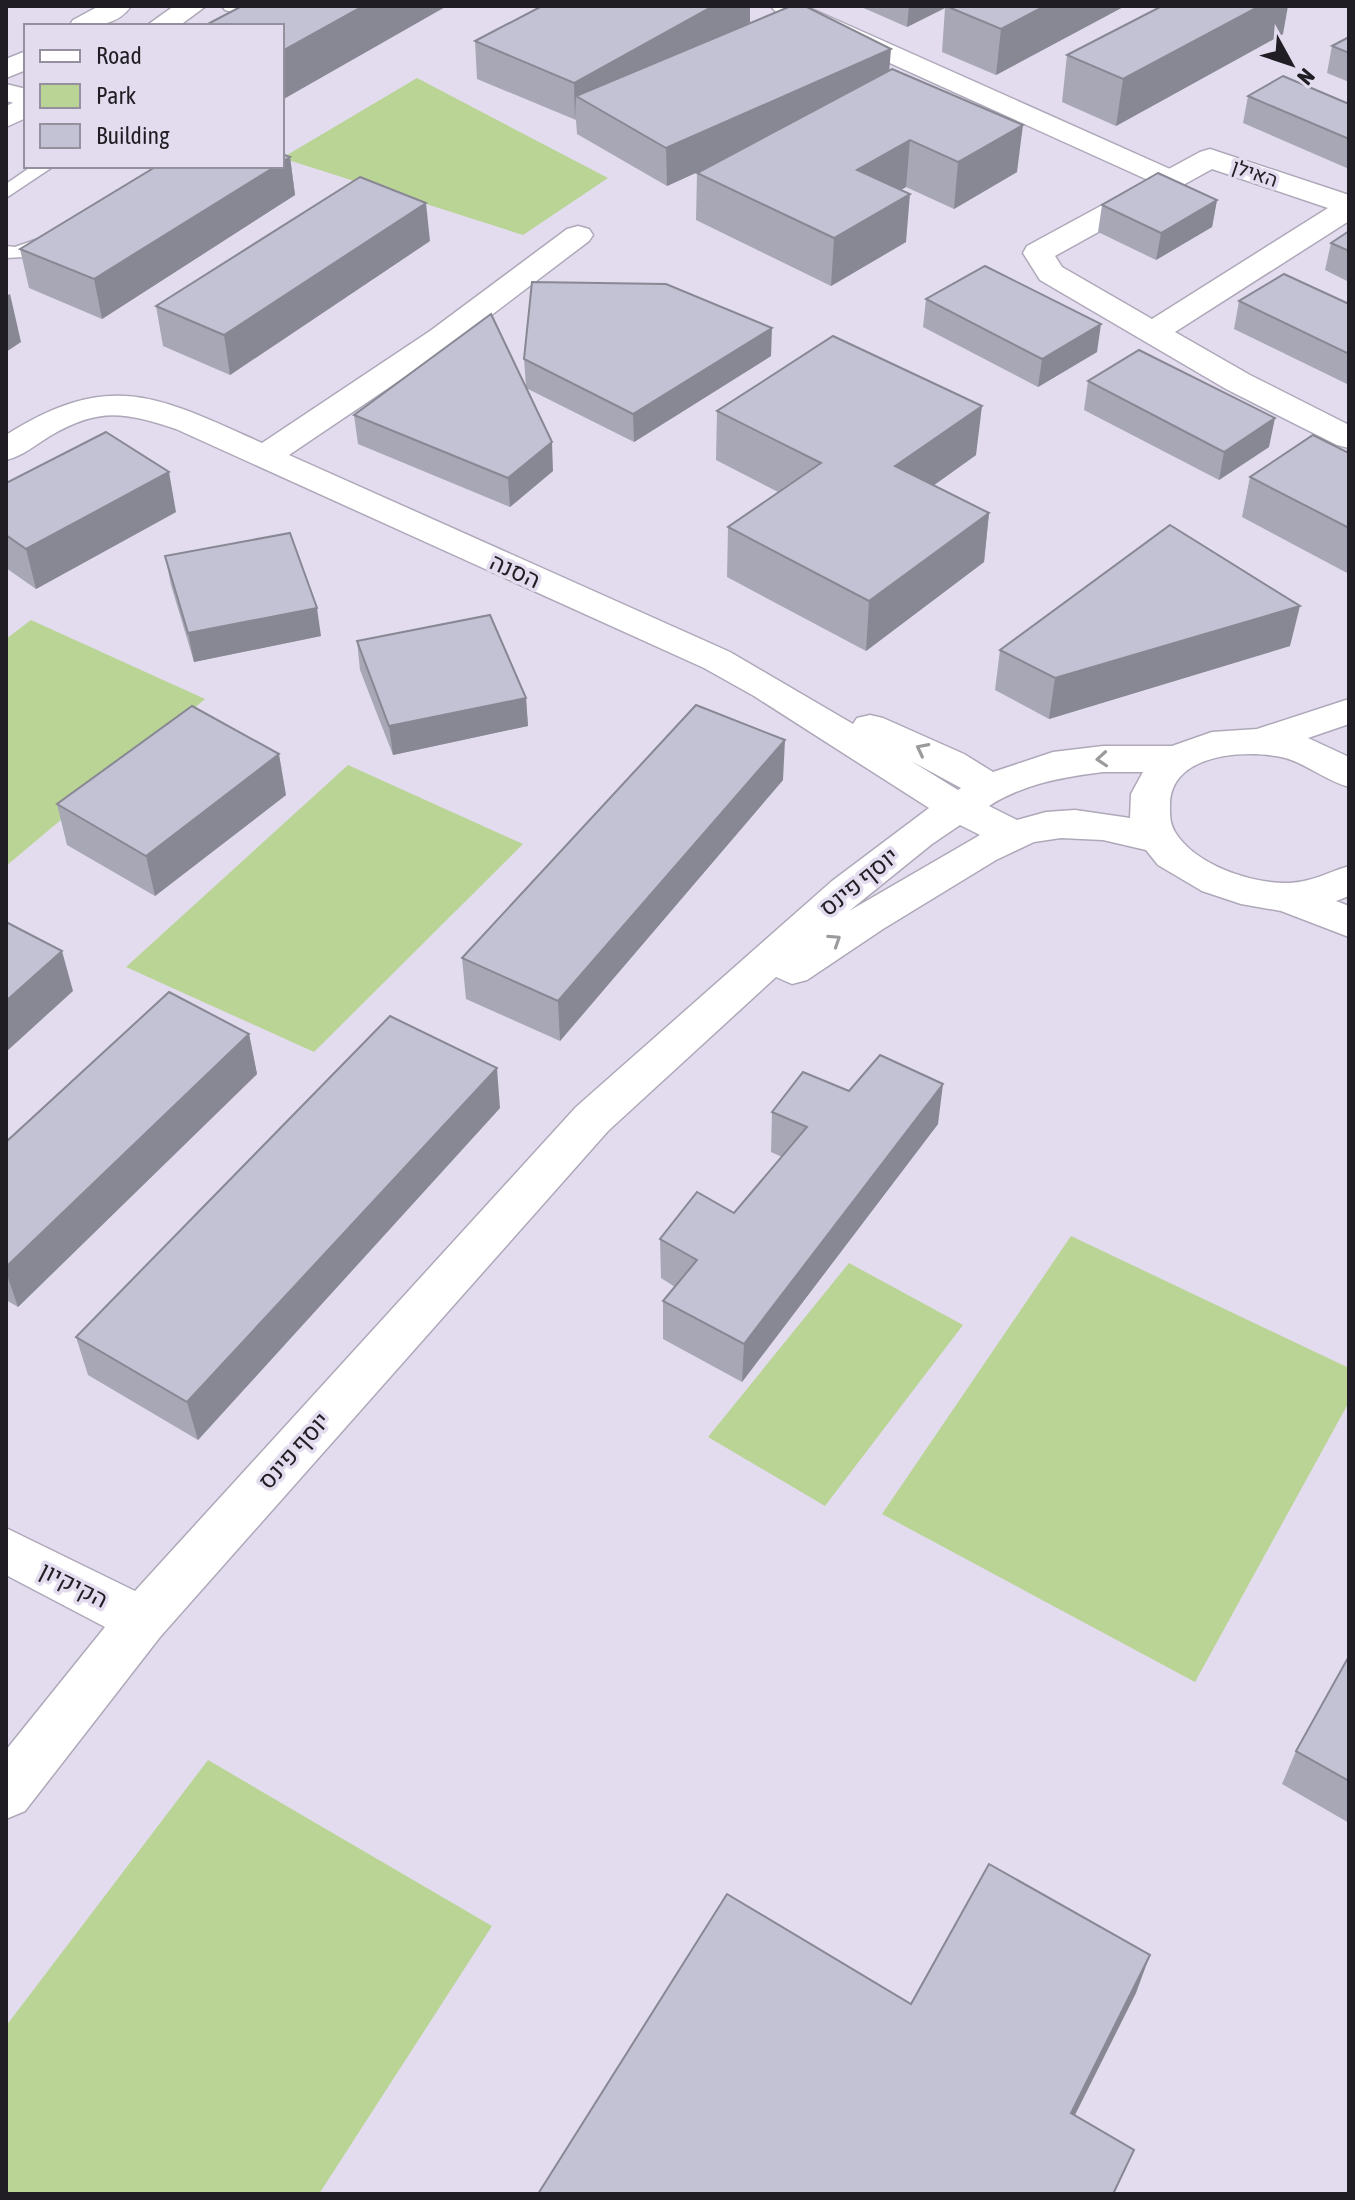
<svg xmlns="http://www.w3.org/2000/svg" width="1355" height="2200" viewBox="0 0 1355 2200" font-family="'Asap Condensed',Heebo,sans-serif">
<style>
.green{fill:#b9d495}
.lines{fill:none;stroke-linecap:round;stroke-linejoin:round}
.service-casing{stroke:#aea8b9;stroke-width:3}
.pedestrian-casing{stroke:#aea8b9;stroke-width:3}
.minor-casing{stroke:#aea8b9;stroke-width:3}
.tertiary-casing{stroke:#aea8b9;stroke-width:3}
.service{fill:#fff;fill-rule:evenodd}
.pedestrian{fill:#fff;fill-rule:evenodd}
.minor{fill:#fff;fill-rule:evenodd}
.tertiary{fill:#fff;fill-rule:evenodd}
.wall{fill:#a8a7b6}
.shaded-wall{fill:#888894}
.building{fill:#c3c2d4;stroke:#888894;stroke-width:2}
.oneway{stroke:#9b9a9c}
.labels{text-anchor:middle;stroke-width:7;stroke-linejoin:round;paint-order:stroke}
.far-street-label{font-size:20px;fill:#201e24;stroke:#e3dcef}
.street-label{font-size:24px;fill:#201e24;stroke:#e3dcef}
</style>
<rect width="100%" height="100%" fill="#e3dcef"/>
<g class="green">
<polygon points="417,78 608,178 523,235 282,158"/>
<polygon points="31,620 205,699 6,866 6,639"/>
<polygon points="348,765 523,844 314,1052 126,967"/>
<polygon points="1071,1236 1349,1368 1349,1402 1195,1682 882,1514"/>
<polygon points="849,1263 963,1325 825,1506 708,1437"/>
<polygon points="208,1760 492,1926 319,2194 6,2194 6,2026"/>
</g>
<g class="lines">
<defs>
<g id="service">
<polygon points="222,6 250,6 281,14 284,18 275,23 225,10"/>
<polygon points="32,166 54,166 6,198 6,184"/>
<polygon points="55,233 65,239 62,243 24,257 6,258 6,246 15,247"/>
</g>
<polygon id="pedestrian" points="771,6 805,6 1179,173 1183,179 1179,185 1169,187 1159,185 775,11"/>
<g id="minor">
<polygon points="6,84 26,89 26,106 6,101"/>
<path d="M1210,149l139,46v26l-174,111 75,43 99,50v23l-12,-3 -111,-56 -186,-109 -17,-27 4,-7 173,-94zM1212,169l116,39 -176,111 -90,-52 -7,-11z"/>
<path d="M578,226l11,3 4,6 -4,6 -137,104 -163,110 441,197 123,72 4,-6 13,-3 13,3 81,36 29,18 60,-20 50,-6h69l40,-14 45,-3 92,-30v25l-41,14 41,19v30c-26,-7 -46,-27 -73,-31 -36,-6 -103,-1 -106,46 0,11 -1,20 5,30 21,34 78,52 115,51 21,-1 39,-11 59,-17v30l-13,5 13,5v31l-68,-26 -40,-7 -39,-13 -44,-26 -12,-15 -43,-10 -42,-2 -27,4 -38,18 -113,69 -76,51 -15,4 -16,-7 -168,154 -448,506 -135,174 -19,8v-69l99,-123 -99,-52v-47l129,63 441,-484 256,-226 97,-73 -175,-112 -50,-28 -528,-239c-52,-17 -77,-22 -126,7 -15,9 -27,20 -44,24v-25c104,-66 152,-39 256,8l168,-112 137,-102zM911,761l50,27 -3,2zM1103,772h40l-12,22 -1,24 -55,-8 -29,2 -29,8 -28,-14c34,-22 74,-29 114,-34zM960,825l20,10 -131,76 83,-67z"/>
</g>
<g id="tertiary">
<path d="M99,6h32c-14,21 -39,20 -62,20l4,-6z"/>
<polygon points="174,6 206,6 179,26 146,26"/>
<polygon points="26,51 26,70 6,78 6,59"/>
<polygon points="26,97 26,118 6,127 6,106"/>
</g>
</defs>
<use href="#service" class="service-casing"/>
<use href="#pedestrian" class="pedestrian-casing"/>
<use href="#minor" class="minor-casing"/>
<use href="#tertiary" class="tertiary-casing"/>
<use href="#service" class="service"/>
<use href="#pedestrian" class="pedestrian"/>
<use href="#minor" class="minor"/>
<use href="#tertiary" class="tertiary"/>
</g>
<g class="wall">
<polygon points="859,6 1125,6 996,75 942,52 945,8 907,27"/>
<polygon points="750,22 742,26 889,70 1017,172 954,209 906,187 901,190 906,242 831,286 696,220 697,173 702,170 667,186 577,134 576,120 477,79 475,41"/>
<polygon points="1283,34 1116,126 1062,102 1067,55"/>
<polygon points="1349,37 1349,82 1327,73 1332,46"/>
<polygon points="1248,96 1349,104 1349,169 1243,123"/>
<polygon points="290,157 295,195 102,319 29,288 20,249"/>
<polygon points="1217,200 1212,227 1156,260 1098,232 1102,205"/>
<polygon points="1349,231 1349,282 1325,270 1331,243"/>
<polygon points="430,241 230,375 163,346 156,306"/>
<polygon points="926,299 1097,352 1038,387 923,327"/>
<polygon points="1239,301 1349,304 1349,385 1234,329"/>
<polygon points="771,356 634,442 526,388 553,471 510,507 358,444 354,415 526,387 524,359"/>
<polygon points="1088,381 1269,447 1219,480 1084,410"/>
<polygon points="717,411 976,455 934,485 989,513 984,562 866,651 727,577 728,527 778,492 716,460"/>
<polygon points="1349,453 1349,574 1242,517 1250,477"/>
<polygon points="6,483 176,512 36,589 6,568"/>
<polygon points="165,556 321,636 194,662 171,585"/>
<polygon points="357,641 526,698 528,726 393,755 360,670"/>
<polygon points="1290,646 1049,719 995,690 1000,650"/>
<polygon points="783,780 560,1041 466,999 462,958"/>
<polygon points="286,795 155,896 67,845 57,804"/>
<polygon points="249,1034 257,1074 18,1307 6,1300 6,1142"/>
<polygon points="849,1091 938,1124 742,1382 663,1339 663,1301 675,1287 661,1278 660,1239 734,1213 782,1157 771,1152 772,1112"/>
<polygon points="500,1108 198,1440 88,1375 76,1337"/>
<polygon points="1349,1656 1349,1823 1282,1784 1296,1751"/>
</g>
<g class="shaded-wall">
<polygon points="363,6 447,6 282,100 282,51"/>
<polygon points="713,6 750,6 750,22 597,108 576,96 575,120 574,83"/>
<polygon points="909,6 945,6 945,8 907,27"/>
<polygon points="1045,6 1125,6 996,75 1001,29"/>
<polygon points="1260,6 1288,6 1283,34 1116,126 1123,79"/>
<polygon points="891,49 888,86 667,186 666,148"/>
<polygon points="1023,125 1017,172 954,209 958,162"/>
<polygon points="910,140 906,187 854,217 857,170"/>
<polygon points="290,157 295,195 102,319 94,279 276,166 282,166 282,162"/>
<polygon points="910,194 906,242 831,286 834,238"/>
<polygon points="1217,200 1212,227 1156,260 1161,233"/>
<polygon points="426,203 430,241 230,375 224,335"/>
<polygon points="10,294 21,342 6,352 6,296"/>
<polygon points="1101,324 1097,352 1038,387 1042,359"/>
<polygon points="772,328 771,356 634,442 633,414"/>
<polygon points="982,406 976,455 891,516 895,466"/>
<polygon points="1275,418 1269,447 1219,480 1224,452"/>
<polygon points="552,442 553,471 510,507 508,478"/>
<polygon points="169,472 176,512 36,589 26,549"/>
<polygon points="989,513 984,562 866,651 869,601"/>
<polygon points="1300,606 1290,646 1049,719 1055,678"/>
<polygon points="317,608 321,636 194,662 188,633"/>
<polygon points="526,698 528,726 393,755 389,726"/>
<polygon points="785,740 783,780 560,1041 558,1001"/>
<polygon points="279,754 286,795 155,896 146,856"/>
<polygon points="62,951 73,991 6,1052 6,1001"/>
<polygon points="249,1034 257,1074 18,1307 6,1272 6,1267"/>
<polygon points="497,1068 500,1108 198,1440 187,1402"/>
<polygon points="943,1084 938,1124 742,1382 744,1344"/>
<polygon points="1150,1955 1136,1993 1059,2147 1071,2113"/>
<polygon points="1134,2150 1114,2194 1113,2194"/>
</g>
<g class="building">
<polygon points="242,6 363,6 282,51 282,26 204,26"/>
<polygon points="542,6 713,6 574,83 475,41"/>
<polygon points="791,6 805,6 891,49 666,148 576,96"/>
<polygon points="946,6 1045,6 1001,29"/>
<polygon points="1162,6 1260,6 1123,79 1067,55"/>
<polygon points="1349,37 1349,53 1332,46"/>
<polygon points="892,69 1023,125 958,162 910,140 857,170 910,194 834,238 697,173"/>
<polygon points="1283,76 1349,104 1349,139 1248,96"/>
<polygon points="282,154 290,157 282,162"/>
<polygon points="157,166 276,166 94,279 20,249"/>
<polygon points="1158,173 1217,200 1161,233 1102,205"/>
<polygon points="360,177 426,203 224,335 156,306"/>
<polygon points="1349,231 1349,251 1331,243"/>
<polygon points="985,266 1101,324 1042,359 926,299"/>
<polygon points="1284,274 1349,304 1349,354 1239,301"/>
<polygon points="532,282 666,284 772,328 633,414 524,359"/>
<polygon points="491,314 552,442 508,478 354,415"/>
<polygon points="833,336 982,406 895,466 989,513 869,601 728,527 821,463 717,411"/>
<polygon points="1139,350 1275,418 1224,452 1088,381"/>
<polygon points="106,432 169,472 26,549 6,535 6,483"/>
<polygon points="1313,435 1349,453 1349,528 1250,477"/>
<polygon points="1170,525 1300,606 1055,678 1000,650"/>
<polygon points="290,533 317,608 188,633 165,556"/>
<polygon points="490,615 526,698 389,726 357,641"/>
<polygon points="696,705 785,740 558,1001 462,958"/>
<polygon points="192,706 279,754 146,856 57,804"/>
<polygon points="6,922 62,951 6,1001"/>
<polygon points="169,992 249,1034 6,1267 6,1142"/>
<polygon points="390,1016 497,1068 187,1402 76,1337"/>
<polygon points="880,1055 943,1084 744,1344 663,1301 697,1260 660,1239 697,1192 734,1213 807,1127 772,1112 803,1072 849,1091"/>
<polygon points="1349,1656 1349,1781 1296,1751"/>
<polygon points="989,1864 1150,1955 1071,2113 1134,2150 1113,2194 538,2194 727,1894 911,2004"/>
</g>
<defs><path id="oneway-chevron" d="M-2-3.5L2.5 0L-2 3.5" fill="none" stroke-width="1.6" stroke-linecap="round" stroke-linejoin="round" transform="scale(2)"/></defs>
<g class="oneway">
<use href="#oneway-chevron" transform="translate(922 749) rotate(-153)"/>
<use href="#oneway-chevron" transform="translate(1102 759) rotate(176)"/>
<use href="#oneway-chevron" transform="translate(835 940) rotate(-33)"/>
</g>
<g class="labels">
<g class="far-street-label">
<text transform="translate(1255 173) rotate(19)" y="7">האילן</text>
</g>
<g class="street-label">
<text transform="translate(515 571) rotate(24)" y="8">הסנה</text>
<text transform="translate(859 882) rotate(-39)" y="8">יוסף פינס</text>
<text transform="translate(294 1451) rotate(-48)" y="8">יוסף פינס</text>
<text transform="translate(74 1585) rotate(27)" y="8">הקיקיון</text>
</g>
</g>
<rect width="1355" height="2200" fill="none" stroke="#201e24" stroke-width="16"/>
<rect x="24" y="24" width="260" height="144" fill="#e3dcef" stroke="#95909e" stroke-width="2"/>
<rect x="40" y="50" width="40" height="12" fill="#ffffff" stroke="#95909e" stroke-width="2"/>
<text x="96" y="64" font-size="24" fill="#201e24">Road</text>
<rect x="40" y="84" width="40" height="24" fill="#b9d495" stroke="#95909e" stroke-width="2"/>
<text x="96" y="104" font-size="24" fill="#201e24">Park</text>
<rect x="40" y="124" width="40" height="24" fill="#c3c2d4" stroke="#95909e" stroke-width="2"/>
<text x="96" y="144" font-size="24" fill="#201e24">Building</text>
<g transform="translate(1291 64) rotate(130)" stroke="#e3dcef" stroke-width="6" paint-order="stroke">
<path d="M0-6L14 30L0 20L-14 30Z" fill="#201e24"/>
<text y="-12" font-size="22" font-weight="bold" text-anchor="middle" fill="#201e24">N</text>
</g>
</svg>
